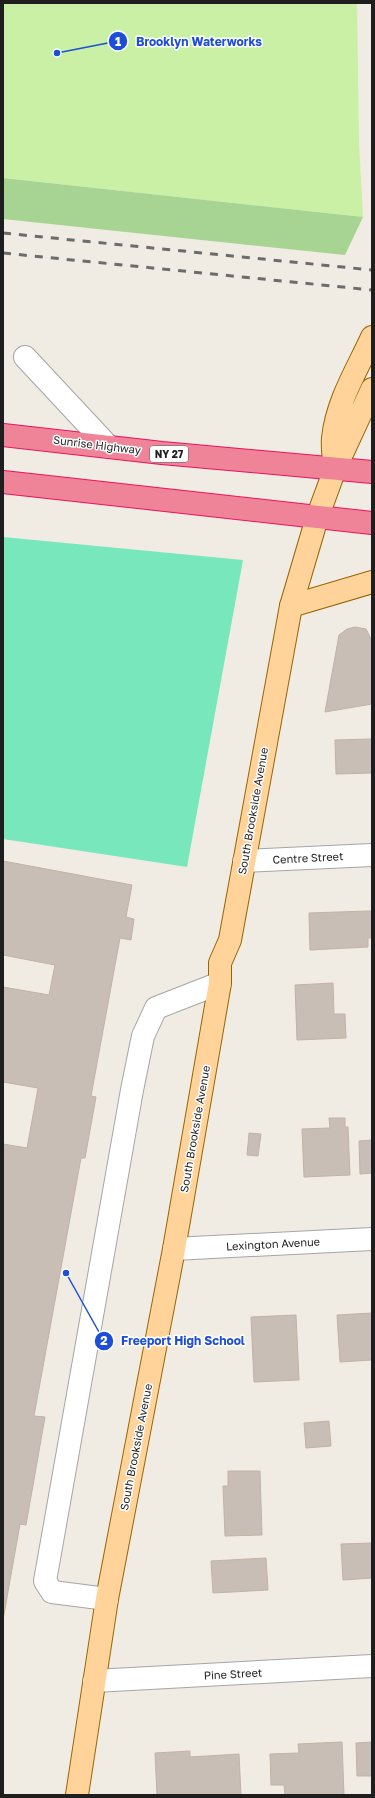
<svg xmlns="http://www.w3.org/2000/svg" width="375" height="1798" viewBox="0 0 375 1798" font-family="'Golos Text',sans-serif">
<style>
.grass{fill:#c9f0a4}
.forest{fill:#a7d493}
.pitch{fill:#79e7bc}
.building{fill:#c8beb6;stroke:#c3b2a4}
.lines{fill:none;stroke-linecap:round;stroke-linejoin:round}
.minor-casing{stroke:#a5a5a5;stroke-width:24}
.major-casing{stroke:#986500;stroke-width:24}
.highway-casing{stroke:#ec125e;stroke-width:24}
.minor{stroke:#fff;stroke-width:22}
.major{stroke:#ffd399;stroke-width:22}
.highway{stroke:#ef8397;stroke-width:22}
.rail{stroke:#6c6c6c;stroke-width:3;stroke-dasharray:8 8;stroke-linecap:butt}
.labels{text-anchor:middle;stroke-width:3;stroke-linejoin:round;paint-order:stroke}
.shield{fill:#fff;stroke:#626262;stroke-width:1}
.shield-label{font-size:10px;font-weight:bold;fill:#1e1e1e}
.street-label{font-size:11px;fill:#1e1e1e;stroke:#fff}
.leader{fill:none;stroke:#1d4ed8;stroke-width:1.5}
.callout-dot{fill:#1d4ed8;stroke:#fff;stroke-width:1.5}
.mark-label{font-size:12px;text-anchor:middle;font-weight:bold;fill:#fff}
.callout-label{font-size:12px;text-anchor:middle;font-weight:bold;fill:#1d4ed8;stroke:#fff;stroke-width:3;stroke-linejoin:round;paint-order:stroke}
</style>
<rect width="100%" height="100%" fill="#f0ece3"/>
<polygon class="grass" points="3,3 357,3 359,142 363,217 3,178"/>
<polygon class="forest" points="3,178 363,217 345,255 3,219"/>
<polygon class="pitch" points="3,537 243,560 187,867 3,839"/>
<g class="building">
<polygon points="355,627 366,629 372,641 372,704 325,712 339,635 347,629"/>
<polygon points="372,739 372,773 336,774 335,740"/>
<polygon points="3,861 132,885 126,917 134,919 131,940 120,938 91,1096 96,1097 85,1158 81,1158 34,1416 45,1417 26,1525 20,1524 3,1620 3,1144 27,1148 38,1088 3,1082 3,987 49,995 55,965 3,955"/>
<polygon points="367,911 372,911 372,938 368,938 368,947 310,950 309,913"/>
<polygon points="333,983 334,1014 345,1014 346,1038 297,1040 295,985"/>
<polygon points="329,1118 345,1118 345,1127 348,1127 350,1175 304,1177 302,1129 330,1128"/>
<polygon points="249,1133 261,1134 258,1156 247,1155"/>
<polygon points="372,1140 372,1173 360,1174 359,1141"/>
<polygon points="372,1313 372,1360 340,1362 337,1315"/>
<polygon points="296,1315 299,1380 254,1382 251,1317"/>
<polygon points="329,1421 331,1446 306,1448 304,1423"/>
<polygon points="228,1471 260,1471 262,1535 225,1536 223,1486 228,1486"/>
<polygon points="372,1543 372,1578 343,1580 341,1544"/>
<polygon points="266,1558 268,1590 213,1593 211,1561"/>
<polygon points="342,1742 344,1795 285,1795 284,1785 271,1785 270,1754 299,1753 298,1744"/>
<polygon points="372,1742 372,1776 357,1776 356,1743"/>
<polygon points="190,1751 190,1757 239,1754 241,1795 157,1795 155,1753"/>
</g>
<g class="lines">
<defs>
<g id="minor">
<polyline points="25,357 109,447"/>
<polyline points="244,861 372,855"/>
<polyline points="174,1249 372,1239"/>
<polyline points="107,1599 52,1592 45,1581 132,1090 143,1036 156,1008 220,983"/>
<polyline points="94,1681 372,1666"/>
</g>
<g id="major">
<path d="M372,337c-15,33 -35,64 -39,101 -1,10 1,21 2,31l37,-80"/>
<polyline points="291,606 372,582"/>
<polyline points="77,1795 107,1599 174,1249 220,983 220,963 230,940 291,606 317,518 335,469"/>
</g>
<g id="highway">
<polyline points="3,435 162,453 372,472"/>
<polyline points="3,482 372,523"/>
</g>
</defs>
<use href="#minor" class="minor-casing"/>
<use href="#major" class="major-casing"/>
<use href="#highway" class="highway-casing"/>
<use href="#minor" class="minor"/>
<use href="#major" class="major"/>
<use href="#highway" class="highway"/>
<g class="rail">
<polyline points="3,233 372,270"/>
<polyline points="3,253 372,290"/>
</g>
</g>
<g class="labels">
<rect class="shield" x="150" y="446" width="38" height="16" rx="3"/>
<g class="shield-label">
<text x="169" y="458">NY 27</text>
</g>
<g class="street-label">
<text transform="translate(97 445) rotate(7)" y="4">Sunrise Highway</text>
<text transform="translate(253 811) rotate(-80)" y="4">South Brookside Avenue</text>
<text transform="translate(308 858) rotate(-3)" y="4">Centre Street</text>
<text transform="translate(195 1129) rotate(-80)" y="4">South Brookside Avenue</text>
<text transform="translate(273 1244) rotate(-3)" y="4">Lexington Avenue</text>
<text transform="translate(136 1447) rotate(-79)" y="4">South Brookside Avenue</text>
<text transform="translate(233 1674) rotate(-3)" y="4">Pine Street</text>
</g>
</g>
<path class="leader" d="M57 53L118 41M66 1273L104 1341"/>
<g class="callout-dot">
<circle cx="57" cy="53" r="4"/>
<circle cx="66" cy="1273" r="4"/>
<circle cx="118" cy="41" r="10"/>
<circle cx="104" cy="1341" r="10"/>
</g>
<g class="mark-label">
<text x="118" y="46">1</text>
<text x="104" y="1345">2</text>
</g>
<g class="callout-label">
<text x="199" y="46">Brooklyn Waterworks</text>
<text x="183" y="1345">Freeport High School</text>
</g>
<rect width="375" height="1798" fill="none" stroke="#1e1e1e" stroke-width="8"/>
</svg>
